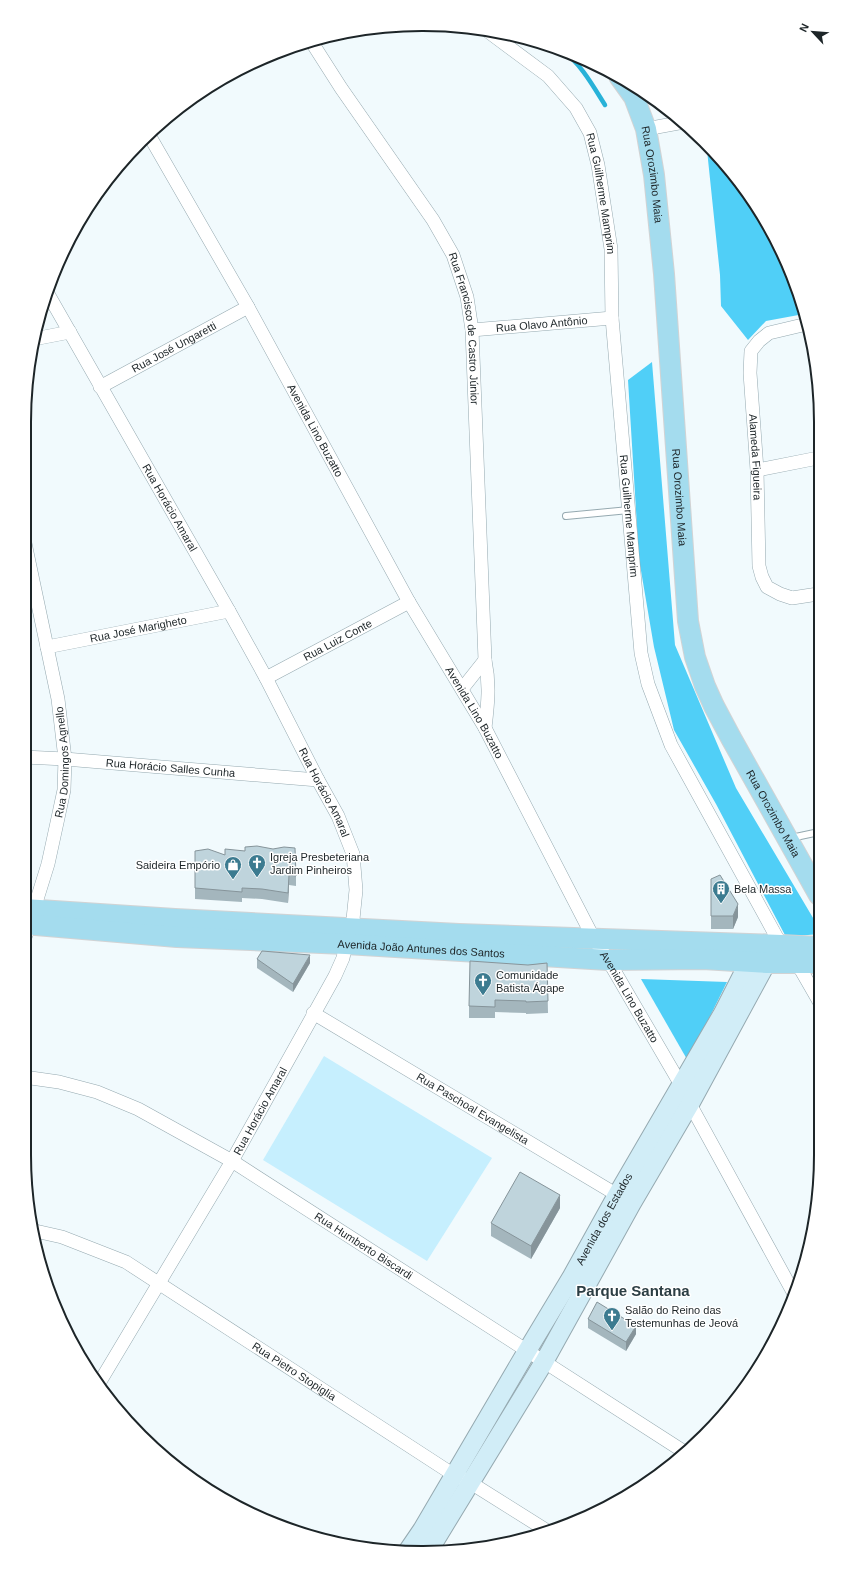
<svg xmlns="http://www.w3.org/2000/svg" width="845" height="1577" viewBox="0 0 845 1577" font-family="Helvetica,sans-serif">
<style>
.green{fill:#c6effe}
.forest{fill:#50cff7}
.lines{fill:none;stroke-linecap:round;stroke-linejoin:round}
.stream{stroke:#28b2d8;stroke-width:4.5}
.service-casing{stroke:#95a9b0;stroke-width:8}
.minor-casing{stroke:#95a9b0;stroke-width:14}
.secondary-casing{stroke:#95a9b0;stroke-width:20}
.primary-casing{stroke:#d2d3d4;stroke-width:22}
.service{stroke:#fff;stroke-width:6}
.minor{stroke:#fff;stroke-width:13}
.secondary{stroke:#d1edf7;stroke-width:18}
.primary{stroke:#a4dcee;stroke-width:20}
.wall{fill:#a4b6bd}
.shaded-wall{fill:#86949a}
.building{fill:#bfd4dc;stroke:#86949a}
.labels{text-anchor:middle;stroke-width:3;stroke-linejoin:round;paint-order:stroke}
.street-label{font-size:11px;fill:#1d2528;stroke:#fff}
.poi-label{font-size:11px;fill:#1d2528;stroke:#fff;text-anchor:start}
.district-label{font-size:15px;font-weight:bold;fill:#2c3e44;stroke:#fff}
.rim{fill:none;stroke:#1d2528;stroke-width:2}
</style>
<rect width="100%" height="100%" fill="#f1fafd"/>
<polygon class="green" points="324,1056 492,1158 427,1261 263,1160"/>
<g class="forest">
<polygon points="707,150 709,150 754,201 800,294 804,314 766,321 748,340 721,306 720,275"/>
<polygon points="652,362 675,645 736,788 819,928 819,934 786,937 716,804 674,730 654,647 639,559 628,380"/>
<polygon points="641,979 727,982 688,1061"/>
</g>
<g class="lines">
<path class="stream" d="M563,51c18,13 30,35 42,54"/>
<defs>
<g id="service">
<polyline points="566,516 629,510"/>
<polyline points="791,838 819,832"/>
</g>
<g id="minor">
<path id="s1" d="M486,30l62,46 28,32 14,25 8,32 13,84 1,69 29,335 7,31 23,61 110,200 16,18 23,40"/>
<path id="s2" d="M311,41l30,47 92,132 20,35 14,42 5,33 13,330c5,24 3,43 0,68"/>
<polyline points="646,129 684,122"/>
<path id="s3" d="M149,135l99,172 161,295 76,126 109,211 14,21 73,125 9,19 103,188"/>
<path id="s4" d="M48,294l181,317 37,67 52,102 20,36 15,38 3,36 -4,39 -6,15 -3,14 -8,18 -103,185 -134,224"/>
<path id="s5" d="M807,324l-38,9 -10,8 -8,10 -1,22 7,97 2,96 3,11 5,10 13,7 12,4 26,-4"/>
<path id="s6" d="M472,330l140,-12"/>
<polyline points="34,339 70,332"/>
<path id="s7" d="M100,387l148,-80"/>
<polyline points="757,470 818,458"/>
<path id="s8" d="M47,647l182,-36"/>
<path id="s9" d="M266,678l143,-76"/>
<polyline points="462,689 485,660"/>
<path id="s10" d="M24,757l41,2 253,21"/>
<path id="s11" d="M24,941l24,-77 10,-46 6,-28 1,-31 -7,-60 -33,-156"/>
<path id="s12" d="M313,1013l311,186"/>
<path id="s13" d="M24,1077l35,5 38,10 41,17 94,52 454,292"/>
<path id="s14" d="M31,1230l31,7 64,25 328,213 17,8 78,49"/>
</g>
<g id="secondary">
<path id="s15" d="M407,1552l15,-22 105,-179 44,-73 46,-83 106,-182 32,-63"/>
<polyline points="428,1552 544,1362 632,1203 690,1104 773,951"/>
</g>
<g id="primary">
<path id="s16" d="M619,76l15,21 12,32 8,46 10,99 24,347 7,36 10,29 9,20 17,32 88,157"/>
<polyline points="24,909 175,919 459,934 781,945 819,947"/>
<path id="s17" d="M24,924l153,13 169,7 262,16 95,-1 64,4h52"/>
</g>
</defs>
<use href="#service" class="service-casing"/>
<use href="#minor" class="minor-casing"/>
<use href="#secondary" class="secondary-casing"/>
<use href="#primary" class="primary-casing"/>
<use href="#service" class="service"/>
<use href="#minor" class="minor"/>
<use href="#secondary" class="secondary"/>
<use href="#primary" class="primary"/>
</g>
<g class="wall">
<polygon points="195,851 225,855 245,851 296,876 296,886 289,885 288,903 262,899 242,898 242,902 195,899"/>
<polygon points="711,879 738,917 733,929 711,929"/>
<polygon points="257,959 310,963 293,992 257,968"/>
<polygon points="547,963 548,1013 526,1014 526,1013 495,1012 495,1018 469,1018 469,1006 528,965"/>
<polygon points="560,1208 531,1259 491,1236 491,1223"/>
<polygon points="588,1319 636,1334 626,1351 588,1328"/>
</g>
<g class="shaded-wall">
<polygon points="289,875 289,885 288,903 288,893"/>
<polygon points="738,904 738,917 733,929 733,916"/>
<polygon points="310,955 310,963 293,992 293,984"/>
<polygon points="560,1195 560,1208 531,1259 531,1246"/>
<polygon points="636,1326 636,1334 626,1351 626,1342"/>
</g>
<g class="building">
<polygon points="257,846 273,849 284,847 295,848 296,876 289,875 288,893 262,889 242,888 242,892 195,888 195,851 208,849 225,855 225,849 245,851 245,847"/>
<polygon points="720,875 738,904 733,916 711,916 711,879"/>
<polygon points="262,951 310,955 293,984 257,959"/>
<polygon points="470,961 528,965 547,963 548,1001 526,1002 526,1001 495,1000 495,1007 469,1006"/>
<polygon points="520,1172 560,1195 531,1246 491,1223"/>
<polygon points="597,1302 636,1326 626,1342 588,1319"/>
</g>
<defs>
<symbol id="church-pin" viewBox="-11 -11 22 30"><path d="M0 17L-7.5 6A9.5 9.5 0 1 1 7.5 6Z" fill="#3c7b90" stroke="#fff"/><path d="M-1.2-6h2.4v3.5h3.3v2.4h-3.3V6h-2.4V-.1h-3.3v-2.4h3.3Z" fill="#fff"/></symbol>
<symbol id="shop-pin" viewBox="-11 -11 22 30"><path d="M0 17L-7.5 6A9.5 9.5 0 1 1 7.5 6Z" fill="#3c7b90" stroke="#fff"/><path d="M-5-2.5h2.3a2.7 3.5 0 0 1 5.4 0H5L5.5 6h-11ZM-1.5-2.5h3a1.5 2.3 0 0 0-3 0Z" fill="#fff"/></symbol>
<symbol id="building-pin" viewBox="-11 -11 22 30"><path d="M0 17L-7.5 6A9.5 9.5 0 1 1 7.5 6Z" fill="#3c7b90" stroke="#fff"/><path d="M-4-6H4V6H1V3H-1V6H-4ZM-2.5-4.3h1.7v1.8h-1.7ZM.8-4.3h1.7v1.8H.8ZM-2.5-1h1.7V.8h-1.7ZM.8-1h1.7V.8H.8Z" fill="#fff"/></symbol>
</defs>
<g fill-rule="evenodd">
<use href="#church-pin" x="247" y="853" width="20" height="27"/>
<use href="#shop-pin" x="223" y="855" width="20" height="27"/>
<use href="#building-pin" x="711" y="879" width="20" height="27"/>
<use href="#church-pin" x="473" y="971" width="20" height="27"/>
<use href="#church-pin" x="602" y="1306" width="20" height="27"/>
</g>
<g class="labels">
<g class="street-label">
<text dy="4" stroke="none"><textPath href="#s16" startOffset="106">Rua Orozimbo Maia</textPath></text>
<text dy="4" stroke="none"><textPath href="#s1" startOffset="210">Rua Guilherme Mamprim</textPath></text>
<text dy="4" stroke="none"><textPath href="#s6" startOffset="70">Rua Olavo Antônio</textPath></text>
<text dy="4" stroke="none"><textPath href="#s2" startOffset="332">Rua Francisco de Castro Júnior</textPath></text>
<text dy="4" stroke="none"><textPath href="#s7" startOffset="84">Rua José Ungaretti</textPath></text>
<text dy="4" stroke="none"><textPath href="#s3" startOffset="339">Avenida Lino Buzatto</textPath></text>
<text dy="4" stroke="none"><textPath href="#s5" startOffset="171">Alameda Figueira</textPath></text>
<text dy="4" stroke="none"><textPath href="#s16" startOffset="430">Rua Orozimbo Maia</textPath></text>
<text dy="4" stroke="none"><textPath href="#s4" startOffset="246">Rua Horácio Amaral</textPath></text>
<text dy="4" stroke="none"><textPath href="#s1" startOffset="534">Rua Guilherme Mamprim</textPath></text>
<text dy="4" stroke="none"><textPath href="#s8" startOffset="93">Rua José Marigheto</textPath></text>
<text dy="4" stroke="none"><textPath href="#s9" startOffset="81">Rua Luiz Conte</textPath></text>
<text dy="4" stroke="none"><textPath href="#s3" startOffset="663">Avenida Lino Buzatto</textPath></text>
<text dy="4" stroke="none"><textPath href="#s11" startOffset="184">Rua Domingos Agnello</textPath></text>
<text dy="4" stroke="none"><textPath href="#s10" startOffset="147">Rua Horácio Salles Cunha</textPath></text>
<text dy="4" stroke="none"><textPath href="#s4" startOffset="570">Rua Horácio Amaral</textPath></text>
<text dy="4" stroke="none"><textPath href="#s16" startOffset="766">Rua Orozimbo Maia</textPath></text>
<text dy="4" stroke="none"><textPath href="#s17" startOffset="398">Avenida João Antunes dos Santos</textPath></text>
<text dy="4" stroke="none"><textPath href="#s3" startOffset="987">Avenida Lino Buzatto</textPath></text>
<text dy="4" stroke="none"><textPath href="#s12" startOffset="186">Rua Paschoal Evangelista</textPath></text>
<text transform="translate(260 1111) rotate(-61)" y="4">Rua Horácio Amaral</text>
<text dy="4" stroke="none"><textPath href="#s15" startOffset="387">Avenida dos Estados</textPath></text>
<text dy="4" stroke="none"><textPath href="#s13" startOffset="383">Rua Humberto Biscardi</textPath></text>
<text dy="4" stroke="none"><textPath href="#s14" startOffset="301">Rua Pietro Stopiglia</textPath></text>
</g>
<g class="poi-label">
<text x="270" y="861">Igreja Presbeteriana<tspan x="270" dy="13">Jardim Pinheiros</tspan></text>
<text x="220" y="869" text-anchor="end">Saideira Empório</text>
<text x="734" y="893">Bela Massa</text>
<text x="496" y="979">Comunidade<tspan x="496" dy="13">Batista Ágape</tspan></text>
<text x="625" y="1314">Salão do Reino das<tspan x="625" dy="13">Testemunhas de Jeová</tspan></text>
</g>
<g class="district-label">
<text x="633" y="1296">Parque Santana</text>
</g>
</g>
<path d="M0 0H845V1577H0ZM422 31H423A391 391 0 0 1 814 422V1155A391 391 0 0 1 423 1546H422A391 391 0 0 1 31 1155V422A391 391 0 0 1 422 31Z" fill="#fff" fill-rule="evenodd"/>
<path class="rim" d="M422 31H423A391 391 0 0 1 814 422V1155A391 391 0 0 1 423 1546H422A391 391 0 0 1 31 1155V422A391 391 0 0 1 422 31Z"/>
<g transform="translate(813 32) rotate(296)" stroke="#ffffff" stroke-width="3" paint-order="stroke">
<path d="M0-3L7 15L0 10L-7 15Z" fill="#1d2528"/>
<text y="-6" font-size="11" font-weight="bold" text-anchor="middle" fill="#1d2528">N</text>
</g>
</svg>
